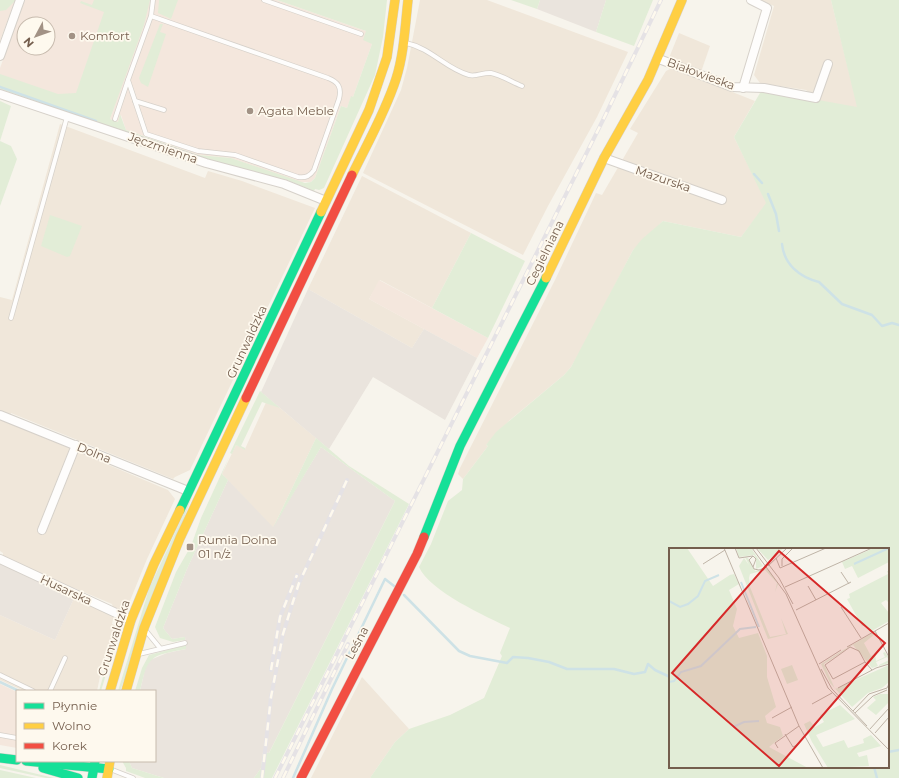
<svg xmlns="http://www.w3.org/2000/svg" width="899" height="778" viewBox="0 0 899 778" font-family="Montserrat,sans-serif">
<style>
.residential{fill:#f0e7da}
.commercial{fill:#f4e7dd;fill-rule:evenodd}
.industrial{fill:#eae4dd}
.green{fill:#e2edd7;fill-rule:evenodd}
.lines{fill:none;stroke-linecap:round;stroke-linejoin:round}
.stream{stroke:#cee2e6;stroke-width:2.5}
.lane-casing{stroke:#d6d1ca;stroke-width:5.5}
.street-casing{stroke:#d6d1ca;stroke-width:10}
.fast-casing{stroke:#d7d1ca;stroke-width:10}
.slow-casing{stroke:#d7d1ca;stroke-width:10}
.jam-casing{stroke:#d7d1ca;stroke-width:10}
.lane{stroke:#fefdfc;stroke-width:4}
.street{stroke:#fefdfc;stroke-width:8}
.fast{stroke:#16e098;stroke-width:9}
.slow{stroke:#ffcf43;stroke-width:9}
.jam{stroke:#f24e42;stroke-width:9}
.rail-casing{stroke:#e5e2e5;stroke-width:4}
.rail{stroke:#fef9ee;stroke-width:2.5;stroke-dasharray:8;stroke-linecap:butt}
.poi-dot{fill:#a29285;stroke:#fef9ee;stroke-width:1.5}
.labels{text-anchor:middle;stroke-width:3.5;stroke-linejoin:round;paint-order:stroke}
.poi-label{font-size:12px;fill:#745e4d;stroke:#fef9ee;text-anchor:start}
.street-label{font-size:12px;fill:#745e4d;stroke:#fef9ee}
.inset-river{fill:none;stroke:#cee2e6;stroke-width:2}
.inset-road{fill:none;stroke:#bfb4a7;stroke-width:1}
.view{fill:#d62828;fill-opacity:0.15;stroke:#d62828;stroke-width:2}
.inset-edge{fill:none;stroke:#745e4d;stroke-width:2}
</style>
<rect width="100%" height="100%" fill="#f7f4ec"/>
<g class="residential">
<polygon points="420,0 487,0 628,52 597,117 548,206 523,255 363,173 401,90 407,68"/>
<polygon points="761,0 831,0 858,108 820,102 806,90 760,83 754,75 774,6"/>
<polygon points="679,33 710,46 701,72 669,58"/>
<polygon points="672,68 755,101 734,137 767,203 741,237 663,221 633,250 585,343 571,367 564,375 510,420 486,445 488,446 463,479 458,474 460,468 556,278 596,193 602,195 638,133 630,129 666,71"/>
<polygon points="60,124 205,178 208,171 242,181 315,208 190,470 175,477 173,479 11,413 10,415 0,412 0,297 12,300"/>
<polygon points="362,176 471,233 432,308 380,280 369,299 424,329 412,348 308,289"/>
<polygon points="268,398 316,438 273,528 222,474 236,445 245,449"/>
<polygon points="0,419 168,490 175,499 147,559 125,613 113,608 112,604 74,588 68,588 3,557 3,553 0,551"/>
<polygon points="75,596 114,614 112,624 118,627 103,662 97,691 24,691 0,680 0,615 55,640"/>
<polygon points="362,677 409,729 395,742 370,778 311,778"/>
</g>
<g class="commercial">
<polygon points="0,0 15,0 0,41"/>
<path d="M25,0h90l-40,114 -75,-28v-18zM24,24h24v24h-24z"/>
<polygon points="149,0 277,0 366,31 372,44 353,97 351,97 347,108 341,106 315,178 311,182 299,182 231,158 198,155 126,130 121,115 118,122 110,119 140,31"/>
<polygon points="379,280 488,338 477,358 369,299"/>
<polygon points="0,684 17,692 17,748 0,745"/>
</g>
<g class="industrial">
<polygon points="540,0 606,0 596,32 537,9"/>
<polygon points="308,289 412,348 424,329 477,358 445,420 373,377 329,449 261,392"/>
<polygon points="321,447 395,501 269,753 263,752 261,768 254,778 164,778 132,768 129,761 155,761 155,691 140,691 145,669 150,660 167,653 186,649 185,637 172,639 163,628 187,569 228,480 273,527"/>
<polygon points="0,562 75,596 55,640 0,615"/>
</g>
<g class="green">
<polygon points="0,0 16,0 6,10 0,11"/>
<polygon points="94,0 150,0 144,25 110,119 118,122 120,114 126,130 198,155 231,158 305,183 311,182 315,178 341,106 347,108 351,96 353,97 372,44 363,40 366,31 277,0 387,0 383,37 375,75 324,188 319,190 315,189 314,191 287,180 203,159 0,89 0,74 58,94 76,93 104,12 80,3 81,1 92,5"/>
<polygon points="159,0 178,0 171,19 158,13"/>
<polygon points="511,0 540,0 537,9"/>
<polygon points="606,0 653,0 634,46 596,32"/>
<path d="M831,0h68v778h-529l25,-36 14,-13 41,-14 34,-17 18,-42 -2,-3 10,-25c-23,-11 -81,-37 -91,-61l12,-23 17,-43 14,-11 1,-11 25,-33 -2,-1 10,-13 68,-57 7,-8 62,-117 9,-11 21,-18 78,16 25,-34 -32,-66 26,-44 3,-3 94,17zM670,549h218v218h-218z"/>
<polygon points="160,24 163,24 160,32 166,34 148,87 141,83 139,78"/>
<polygon points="0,101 11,106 0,141 11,146 17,159 0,206"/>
<polygon points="50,215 82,226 70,256 67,257 41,246"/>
<polygon points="471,233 525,261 488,338 432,308"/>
<polygon points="260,391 280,408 262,402 241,446 245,448 245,450 236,445 232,454 230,453"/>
<polygon points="316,438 349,466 409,504 272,778 254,778 261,768 263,752 269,753 395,501 321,447 273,528"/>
<polygon points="229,457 222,474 228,480 187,569 163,628 172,639 185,637 185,640 173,642 160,638 155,627 176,572 191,546 201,518"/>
<polygon points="193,494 120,691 118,691 149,589"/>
<polygon points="120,628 101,691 99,691 112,645"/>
<path d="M186,645v4c-36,7 -38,6 -46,42h-5l7,-23 7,-13z"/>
<polygon points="122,761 129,761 132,768 164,778 145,778 126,771 126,768"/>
<polygon points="0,765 54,778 46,778 0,768"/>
<polygon points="0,770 36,778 0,778"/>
</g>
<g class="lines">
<g class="stream">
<polyline points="0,87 96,121"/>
<polyline points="754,174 762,183"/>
<polyline points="768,194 776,214 779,231"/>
<path d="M782,244c2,20 17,33 37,38l23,22 30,11 10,11 10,-3 7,2"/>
<polyline points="404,595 459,651 470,656 507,663 513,657 528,658 549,662 567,669 614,669 634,674 645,672 648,664 655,670 670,677"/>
<polyline points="0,682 19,691"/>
<polyline points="888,752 899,750"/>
<polyline points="874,767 877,778"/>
<polyline points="293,778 332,689 385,579 394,586"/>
</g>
<defs>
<g id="lane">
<polyline points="264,0 361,34"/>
<path d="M151,16l-23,64 18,54 52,17 37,4 63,22c8,1 12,-1 16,-7l25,-71c3,-12 -1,-17 -11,-21l-177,-62 2,-16"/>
<path d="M406,43c25,5 40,26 63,32 7,2 15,-3 22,-2 10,2 21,9 31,13"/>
<polyline points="135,101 164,110"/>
<polyline points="115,119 128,80"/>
<polyline points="11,318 67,117"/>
<polyline points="146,631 160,648"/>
<polyline points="139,654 185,643"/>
<polyline points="0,675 33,691"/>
<polyline points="50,691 65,658"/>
<polyline points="0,735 17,738"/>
<polyline points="110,769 133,778"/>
</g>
<g id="street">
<polyline points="0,56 20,0"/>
<polyline points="659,59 732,87 764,88 816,98 828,64"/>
<polyline points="743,88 767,8 751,0"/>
<polyline points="0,94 206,163 284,184 326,201"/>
<polyline points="604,158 722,200"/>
<polyline points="0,415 188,491"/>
<polyline points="42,530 76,445"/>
<polyline points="0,559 131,620"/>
</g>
<g id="fast">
<polyline points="180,510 321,212"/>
<polyline points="424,537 460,446 546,278"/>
<polyline points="0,758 17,760"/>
<polyline points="26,761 109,769"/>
<polyline points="43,768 78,778"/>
<polyline points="92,778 95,761"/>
</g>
<g id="slow">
<path d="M352,175c15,-31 33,-62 44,-96 8,-25 9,-52 12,-79"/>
<polyline points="321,212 369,110 387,57 395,0"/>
<polyline points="546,278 604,158 648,80 682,0"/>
<polyline points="110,691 131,620 154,564 180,510"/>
<polyline points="126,691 144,628 180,538 246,398"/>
<polyline points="107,778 110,761"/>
</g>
<g id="jam">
<polyline points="246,398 352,175"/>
<polyline points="301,778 417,554 424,537"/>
</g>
</defs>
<use href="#lane" class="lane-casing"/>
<use href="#street" class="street-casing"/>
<use href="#fast" class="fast-casing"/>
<use href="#slow" class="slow-casing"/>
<use href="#jam" class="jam-casing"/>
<use href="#lane" class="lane"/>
<use href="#street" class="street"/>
<use href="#fast" class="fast"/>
<use href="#slow" class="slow"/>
<use href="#jam" class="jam"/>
<defs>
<g id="rail">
<polyline points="271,670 280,617 297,575"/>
<polyline points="262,778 271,697 283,634 291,608 299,583 347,480"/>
<polyline points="275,778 603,120 661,0"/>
<polyline points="283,778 348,644"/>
</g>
</defs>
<use href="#rail" class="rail-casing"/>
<use href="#rail" class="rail"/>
</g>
<g class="poi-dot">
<circle cx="72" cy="36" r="4"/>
<circle cx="250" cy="111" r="4"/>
<rect x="186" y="543" width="8" height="8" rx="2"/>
</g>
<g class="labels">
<g class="poi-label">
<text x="80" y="40">Komfort</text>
<text x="258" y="115">Agata Meble</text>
<text x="198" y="544">Rumia Dolna<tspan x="198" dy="14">01 n/ż</tspan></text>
</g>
<g class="street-label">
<text transform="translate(701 74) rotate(20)" y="4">Białowieska</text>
<text transform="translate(163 148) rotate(19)" y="4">Jęczmienna</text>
<text transform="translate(663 179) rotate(19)" y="4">Mazurska</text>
<text transform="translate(545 253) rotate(-64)" y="4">Cegielniana</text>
<text transform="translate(247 342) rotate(-65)" y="4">Grunwaldzka</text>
<text transform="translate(94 453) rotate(22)" y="4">Dolna</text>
<text transform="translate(66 590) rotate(25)" y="4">Husarska</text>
<text transform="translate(114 638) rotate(-72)" y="4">Grunwaldzka</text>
<text transform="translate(357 643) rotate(-62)" y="4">Leśna</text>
</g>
</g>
<g transform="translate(669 548)">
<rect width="220" height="220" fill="#f7f4ec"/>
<path d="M0,0h18l26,38 20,-13 -3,-7 3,7 -3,2 4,-1 5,10 -10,6 8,19 -4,17 6,12 19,-5 9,23v21l9,30 -11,9 2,7 13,4 3,9 -14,11 39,21h-139zM67,0h15l12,18 -7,3v-9l-2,-5 -15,2zM88,0h27l-16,12zM205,0h15v14l-31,16 -6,-12 -7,3 -3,-7zM76,9l3,1 7,13 11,-3 3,2 9,14 -3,8 2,-9 -12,-13 -15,4 -1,4 1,9 20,50 16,-3 -5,-16 7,16 -20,5 -29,-73 5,-8 5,7zM218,23h2v32l-3,-3 -5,3 8,10v8l-19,11 -4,-6h-4l-15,-27 3,-1 -1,-4 39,-20zM205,84l1,2 -11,9 7,13 4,-2 1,7 9,-4 -2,-4 2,-1 4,6v5l-10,3v-1l10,-5 -2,-3 -11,5 2,4 -6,2 -19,-23 -29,19 11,25 54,-24v17l-7,6 -14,5 -16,14 -22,-24 -9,-19 19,-12zM123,117l6,15 -11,4 -6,-15zM211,146h9v8l-13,13 -9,-7 9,-8 -3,-3zM171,157l15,14 -39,16 7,12 21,-7 4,8 16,-5 -1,-4 8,-4 10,11 -24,7 2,4 8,-2 2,11 -41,2 -16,-26 -8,-18 6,-3 5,6 9,-5 -4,-7z" fill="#e2edd7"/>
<path class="inset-river" d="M185,16l35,-16M72,34l18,45M0,53l11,6 8,-3 10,-8 7,-15 14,-6M0,134l5,-1 7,-9 20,-6 39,-37 16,-2M64,179l11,-5 15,-1"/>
<path class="inset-road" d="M55,0l75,178 24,42M66,0l4,10 14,-2M83,0l34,46 42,94 61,62M87,0l23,30 14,26M107,10l4,10 46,-20M34,16l22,-14M99,18l19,-18M113,18v-7l11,-11M84,19l3,-8 -3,-3 -4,4 4,7 1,2 5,1 8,-3M172,24l8,12M139,38l8,14M116,39l87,-39M172,59l20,31M127,62l55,-28M206,83l14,26M178,99l42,-24M196,114l-6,-11 -9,-4 -25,18 8,14 32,-17 7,8M150,116l22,-14M152,121l11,20 35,37M169,140l38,-20 13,-4M143,156l20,-11M184,163l16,-17 18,-6 2,-4M186,165l18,-17 14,-6M103,170l20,-11M201,181l19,-21M206,185l14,-16M116,186l8,13 4,-2M109,200l-3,-5 24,-17"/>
<path class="view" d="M110,3l106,92 -106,123 -107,-93z"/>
<rect width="220" height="220" class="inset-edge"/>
</g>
<rect x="16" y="690" width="140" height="72" fill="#fef9ee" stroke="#c7bbae"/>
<rect x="24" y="703" width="20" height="6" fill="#16e098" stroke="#c7bbae"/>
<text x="52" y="710" font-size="12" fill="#745e4d">Płynnie</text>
<rect x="24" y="723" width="20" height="6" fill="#ffcf43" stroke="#c7bbae"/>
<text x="52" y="730" font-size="12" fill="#745e4d">Wolno</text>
<rect x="24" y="743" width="20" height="6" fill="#f24e42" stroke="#c7bbae"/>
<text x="52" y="750" font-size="12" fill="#745e4d">Korek</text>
<g transform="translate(36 36) rotate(229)"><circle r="19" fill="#fef9ee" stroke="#c7bbae"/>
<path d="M0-3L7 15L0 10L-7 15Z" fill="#a29285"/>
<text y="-6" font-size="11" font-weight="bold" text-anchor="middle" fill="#745e4d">N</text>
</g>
</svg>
